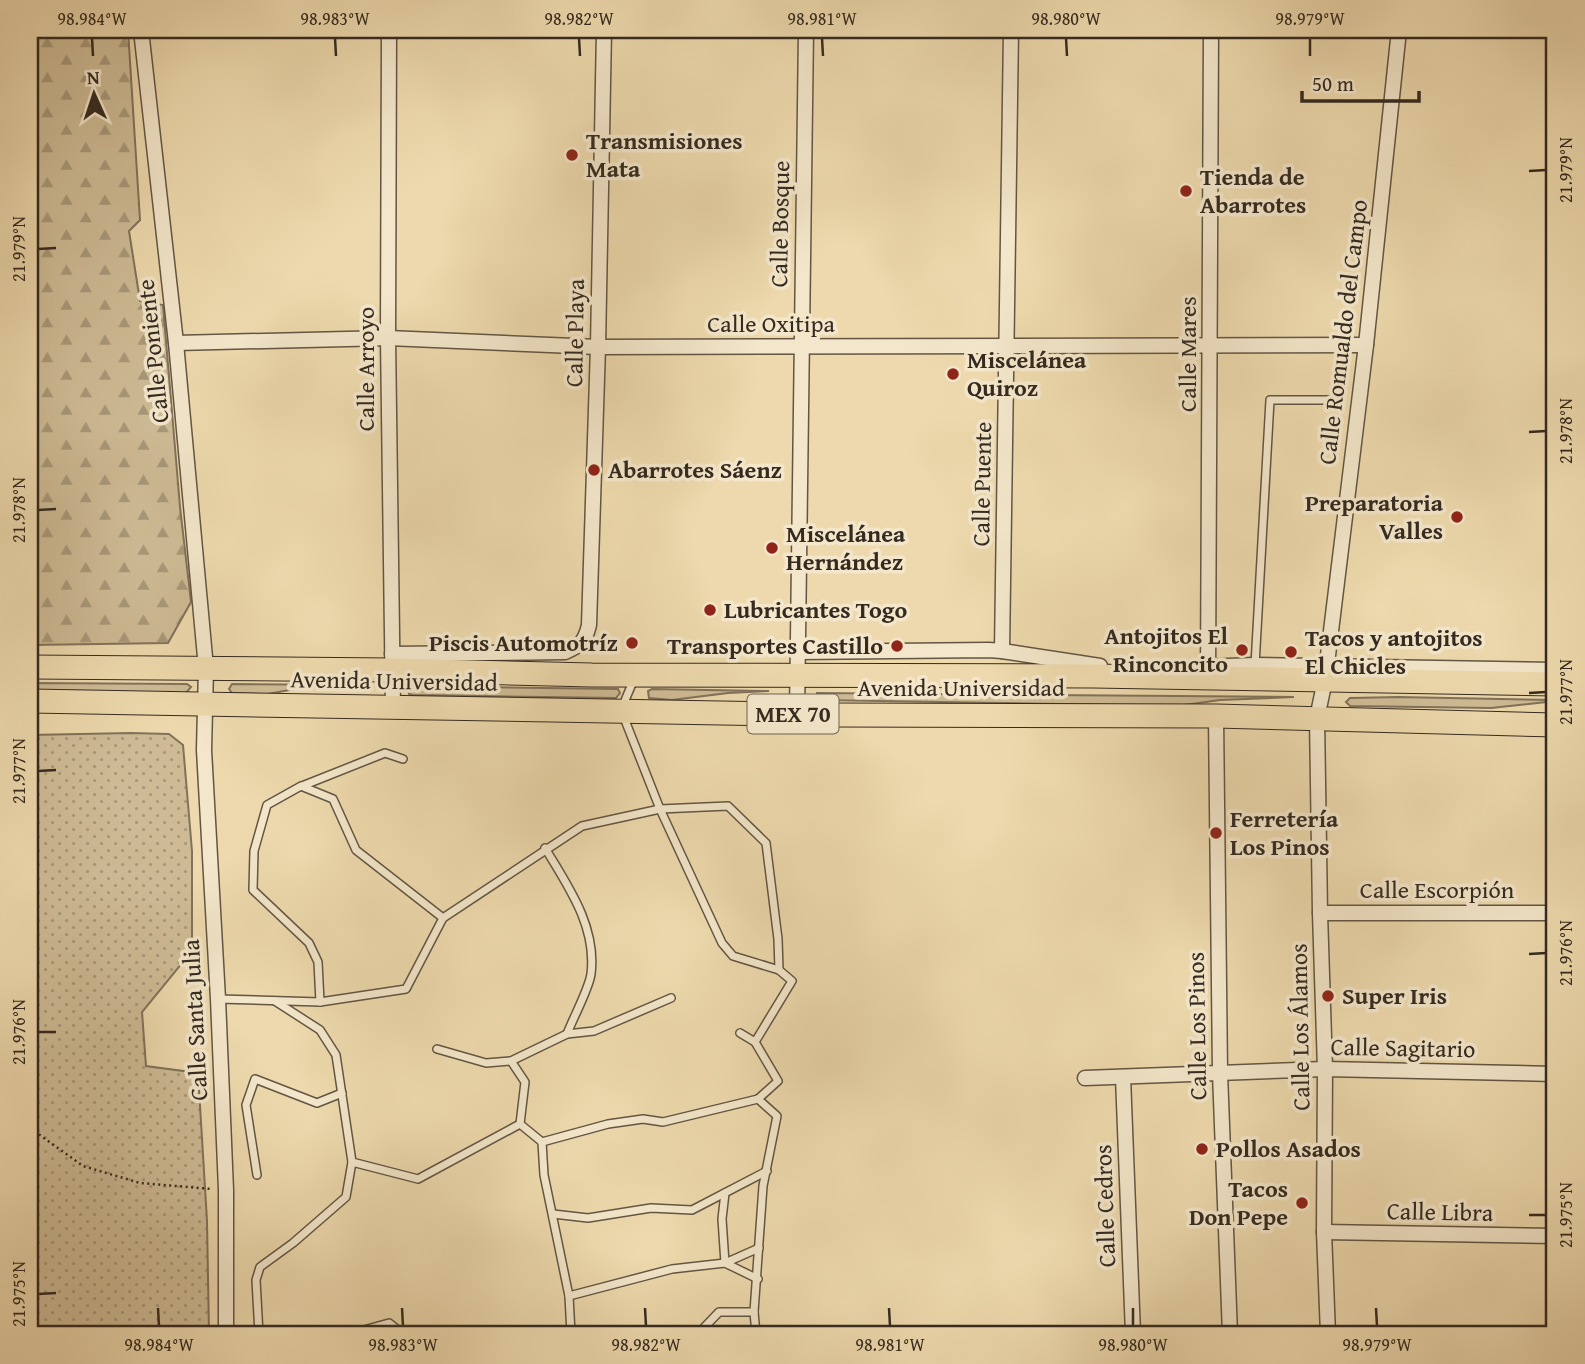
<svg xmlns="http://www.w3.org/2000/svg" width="1585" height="1364" viewBox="0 0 1585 1364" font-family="'Gentium Book Plus',serif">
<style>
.grass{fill:url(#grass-dots);stroke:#81725a;stroke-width:2}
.forest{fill:url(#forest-firs);stroke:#81725a;stroke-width:2}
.garden{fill:#cebb95;stroke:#81725a;stroke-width:2}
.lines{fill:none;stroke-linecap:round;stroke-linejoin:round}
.service-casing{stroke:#625643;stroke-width:10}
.minor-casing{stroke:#625643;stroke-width:17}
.primary-casing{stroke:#342a20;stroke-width:25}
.path{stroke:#342a20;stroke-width:2.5;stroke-dasharray:2 3.5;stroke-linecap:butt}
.service{stroke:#f3e6ca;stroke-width:7}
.minor{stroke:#f3e6ca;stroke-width:14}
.primary{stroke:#edd9ad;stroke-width:23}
.ticks{fill:none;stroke:#342a20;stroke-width:2.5}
.poi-dot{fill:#8f2418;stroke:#f3e6ca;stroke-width:2.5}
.labels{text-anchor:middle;stroke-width:7;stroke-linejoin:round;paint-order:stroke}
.shield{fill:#f3e6ca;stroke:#6d6253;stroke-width:2}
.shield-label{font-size:23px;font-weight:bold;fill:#342a20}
.poi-label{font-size:24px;font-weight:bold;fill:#342a20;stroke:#f3e6ca;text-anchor:start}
.street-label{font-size:24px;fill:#342a20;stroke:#f3e6ca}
.neatline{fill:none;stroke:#342a20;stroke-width:2.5}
.ticks-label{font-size:18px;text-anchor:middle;fill:#342a20}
</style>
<defs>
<pattern id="grass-dots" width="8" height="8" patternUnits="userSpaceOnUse" patternTransform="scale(1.75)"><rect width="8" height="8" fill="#cebb95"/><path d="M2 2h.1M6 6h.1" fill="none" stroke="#a89879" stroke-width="1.8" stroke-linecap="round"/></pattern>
<pattern id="forest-firs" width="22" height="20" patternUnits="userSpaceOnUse" patternTransform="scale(1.75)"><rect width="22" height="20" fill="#cebb95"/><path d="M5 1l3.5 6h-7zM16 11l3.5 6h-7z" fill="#a89879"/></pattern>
</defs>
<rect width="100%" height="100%" fill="#edd9ad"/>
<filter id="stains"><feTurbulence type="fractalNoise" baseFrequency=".00286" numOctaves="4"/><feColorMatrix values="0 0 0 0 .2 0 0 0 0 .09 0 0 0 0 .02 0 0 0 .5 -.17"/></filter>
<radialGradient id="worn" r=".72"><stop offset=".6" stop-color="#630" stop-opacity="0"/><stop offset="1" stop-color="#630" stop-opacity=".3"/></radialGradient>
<polygon class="grass" points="131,733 169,734 183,745 192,851 192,951 142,1012 146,1066 198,1073 207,1221 209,1334 30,1334 30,735"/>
<polygon class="forest" points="30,30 128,30 140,220 129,231 140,301 163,305 180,507 191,602 168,643 30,645"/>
<g class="garden">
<polygon points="30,683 187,684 191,687 186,693 30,691"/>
<polygon points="232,684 359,685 360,687 307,687 267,694 232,693 229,689"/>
<polygon points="412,686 618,689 620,693 616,698 413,695 409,694 408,689"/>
<polygon points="652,689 769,691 728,693 672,700 649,698 648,691"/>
<polygon points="817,693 1293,697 1294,697 1220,700 1177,706 819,700 817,699"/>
<polygon points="1398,697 1555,700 1555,701 1491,708 1350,706 1346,702 1350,698"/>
</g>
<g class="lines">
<defs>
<g id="service">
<polyline points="1255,665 1270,400 1328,400"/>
<polyline points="634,679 621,710 660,809 722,943 733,956 779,970"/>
<polyline points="302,786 385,753 403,759"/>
<path d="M545,848c23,38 52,79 46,126 -2,15 -18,44 -24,60"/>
<polyline points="218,999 320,1002 406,989 443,918 582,826 660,809 728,806 766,843 778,939 779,970 792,981 755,1042"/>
<polyline points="275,1001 320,1030 336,1055 352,1162 418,1179 520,1124 542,1142 544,1175 569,1296 571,1334"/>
<polyline points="320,1002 318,962 309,943 253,890 254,851 267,805 301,786 333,799 356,850 443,918"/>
<polyline points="740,1033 755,1042 778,1081 758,1099 777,1116 763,1186 754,1312 756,1334"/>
<polyline points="437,1049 486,1063 511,1061 567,1034 594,1031 671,998"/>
<polyline points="511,1061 525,1082 520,1124"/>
<polyline points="542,1142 608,1124 643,1119 663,1122 758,1099"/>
<polyline points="257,1175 246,1105 255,1079 317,1103 342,1093"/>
<polyline points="725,1193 722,1219 725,1263 758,1279"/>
<polyline points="553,1214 588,1218 651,1208 692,1210 767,1171"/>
<polyline points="569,1296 672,1269 725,1263 759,1248"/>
<polyline points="259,1334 256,1280 260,1267 293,1243 346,1197 352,1162"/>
<polyline points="349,1334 389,1323 403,1334"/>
<polyline points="698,1334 719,1312 754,1312"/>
</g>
<g id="minor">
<polyline points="141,30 176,343 206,668 204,750 218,999 226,1190 226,1334"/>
<polyline points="389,30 388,338 393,708"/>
<polyline points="176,343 388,338 598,347 1366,345"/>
<polyline points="1002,651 1100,666"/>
<polyline points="798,652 989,650 1002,651 1011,30"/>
<path d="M392,654l173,-2c16,-7 20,-10 24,-27l9,-278 6,-317"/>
<polyline points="1201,667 1255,665 1555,670"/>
<polyline points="1208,679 1211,30"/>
<polyline points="797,714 806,30"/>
<polyline points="1216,716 1220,1073 1230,1334"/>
<polyline points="1320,913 1555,913"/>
<polyline points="1123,1077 1133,1334"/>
<polyline points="1085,1078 1325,1069 1555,1074"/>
<polyline points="1324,1232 1555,1236"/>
<polyline points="1328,1334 1324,1232 1325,1069 1320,913 1317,718 1325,680 1366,345 1399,30"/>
</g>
<g id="primary">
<polyline points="30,667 392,670 592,675 1093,676 1555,684"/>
<polyline points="30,701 834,715 1216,716 1555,725"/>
</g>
</defs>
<use href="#service" class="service-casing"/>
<use href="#minor" class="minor-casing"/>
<use href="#primary" class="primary-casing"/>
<polyline class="path" points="30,1128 83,1166 140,1183 212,1189"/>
<use href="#service" class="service"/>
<use href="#minor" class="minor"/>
<use href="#primary" class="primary"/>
</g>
<path class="ticks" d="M92,38l1,18M335,38l1,18M579,38l1,18M822,38l1,18M1066,38l1,18M1310,38v18M1529,171l17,-1M38,249l18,-1M1529,432l17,-1M38,510l18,-1M1529,693l17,-1M38,771l18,-1M1529,954l17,-1M38,1032h18M1529,1215h17M38,1294l18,-1M158,1308l1,18M402,1308l1,18M645,1308l1,18M889,1308l1,18M1133,1308v18M1376,1308l1,18"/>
<g class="poi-dot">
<circle cx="572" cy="155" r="7"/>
<circle cx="1186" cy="191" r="7"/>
<circle cx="953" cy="374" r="7"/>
<circle cx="594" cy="470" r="7"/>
<circle cx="1457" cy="517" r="7"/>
<circle cx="772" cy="548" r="7"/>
<circle cx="710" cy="610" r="7"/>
<circle cx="632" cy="643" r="7"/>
<circle cx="897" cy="646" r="7"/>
<circle cx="1242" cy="650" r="7"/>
<circle cx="1291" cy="652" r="7"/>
<circle cx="1216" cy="833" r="7"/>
<circle cx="1328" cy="996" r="7"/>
<circle cx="1202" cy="1149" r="7"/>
<circle cx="1302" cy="1203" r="7"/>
</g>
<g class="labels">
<rect class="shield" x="747.5" y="694.5" width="91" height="39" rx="5"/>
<g class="shield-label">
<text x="793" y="722">MEX 70</text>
</g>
<g class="poi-label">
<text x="586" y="149">Transmisiones<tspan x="586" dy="28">Mata</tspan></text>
<text x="1200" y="185">Tienda de<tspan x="1200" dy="28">Abarrotes</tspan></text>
<text x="967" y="368">Miscelánea<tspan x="967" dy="28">Quiroz</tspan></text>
<text x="608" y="478">Abarrotes Sáenz</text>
<text x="1443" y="511" text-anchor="end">Preparatoria<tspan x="1443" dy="28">Valles</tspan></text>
<text x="786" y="542">Miscelánea<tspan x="786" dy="28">Hernández</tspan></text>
<text x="724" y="618">Lubricantes Togo</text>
<text x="1228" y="644" text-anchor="end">Antojitos El<tspan x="1228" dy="28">Rinconcito</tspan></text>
<text x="1305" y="646">Tacos y antojitos<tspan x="1305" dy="28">El Chicles</tspan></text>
<text x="618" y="651" text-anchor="end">Piscis Automotríz</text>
<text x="883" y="654" text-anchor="end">Transportes Castillo</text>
<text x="1230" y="827">Ferretería<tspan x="1230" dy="28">Los Pinos</tspan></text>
<text x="1342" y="1004">Super Iris</text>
<text x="1216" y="1157">Pollos Asados</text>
<text x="1288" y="1197" text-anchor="end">Tacos<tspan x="1288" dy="28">Don Pepe</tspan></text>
</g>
<g class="street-label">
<text transform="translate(780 224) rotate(-89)" y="8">Calle Bosque</text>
<text x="771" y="332">Calle Oxitipa</text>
<text transform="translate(1343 332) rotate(-83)" y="8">Calle Romualdo del Campo</text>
<text transform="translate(575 333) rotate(-89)" y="8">Calle Playa</text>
<text transform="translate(153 351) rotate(-96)" y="8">Calle Poniente</text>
<text transform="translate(1188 354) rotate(-90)" y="8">Calle Mares</text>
<text transform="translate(366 369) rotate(-90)" y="8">Calle Arroyo</text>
<text transform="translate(982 484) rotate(-89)" y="8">Calle Puente</text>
<text transform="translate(394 681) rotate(1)" y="8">Avenida Universidad</text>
<text x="961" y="696">Avenida Universidad</text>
<text x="1437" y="898">Calle Escorpión</text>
<text transform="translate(195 1020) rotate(-93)" y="8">Calle Santa Julia</text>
<text transform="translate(1197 1026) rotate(-91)" y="8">Calle Los Pinos</text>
<text transform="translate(1300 1027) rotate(-91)" y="8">Calle Los Álamos</text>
<text transform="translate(1403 1048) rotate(1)" y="8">Calle Sagitario</text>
<text transform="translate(1105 1206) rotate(-92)" y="8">Calle Cedros</text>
<text transform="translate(1440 1212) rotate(1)" y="8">Calle Libra</text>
</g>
</g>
<rect width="1585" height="1364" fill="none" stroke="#edd9ad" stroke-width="77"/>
<g transform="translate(94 94) rotate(357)" stroke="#f3e6ca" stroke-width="5" paint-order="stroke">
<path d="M0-5L12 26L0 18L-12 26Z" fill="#342a20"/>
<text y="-10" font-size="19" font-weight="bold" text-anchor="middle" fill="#342a20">N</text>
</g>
<path d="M1302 91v10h117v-10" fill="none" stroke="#342a20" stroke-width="3.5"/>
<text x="1312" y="91" font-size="21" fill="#342a20" stroke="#f3e6ca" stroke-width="5" paint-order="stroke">50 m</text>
<rect x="38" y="38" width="1508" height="1288" class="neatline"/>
<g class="ticks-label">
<text x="92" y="25">98.984°W</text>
<text x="335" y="25">98.983°W</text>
<text x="579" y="25">98.982°W</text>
<text x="822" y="25">98.981°W</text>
<text x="1066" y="25">98.980°W</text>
<text x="1310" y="25">98.979°W</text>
<text transform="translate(1566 170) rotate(-90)" y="6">21.979°N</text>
<text transform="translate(19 249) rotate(-90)" y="6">21.979°N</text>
<text transform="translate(1566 431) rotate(-90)" y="6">21.978°N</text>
<text transform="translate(19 510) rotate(-90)" y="6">21.978°N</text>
<text transform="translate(1566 692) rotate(-90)" y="6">21.977°N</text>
<text transform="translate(19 771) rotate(-90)" y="6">21.977°N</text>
<text transform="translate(1566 953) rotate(-90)" y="6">21.976°N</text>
<text transform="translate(19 1032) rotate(-90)" y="6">21.976°N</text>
<text transform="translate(1566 1215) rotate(-90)" y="6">21.975°N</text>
<text transform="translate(19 1294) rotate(-90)" y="6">21.975°N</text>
<text x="159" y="1351">98.984°W</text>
<text x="403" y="1351">98.983°W</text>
<text x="646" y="1351">98.982°W</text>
<text x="890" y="1351">98.981°W</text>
<text x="1133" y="1351">98.980°W</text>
<text x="1377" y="1351">98.979°W</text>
</g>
<rect width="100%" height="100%" filter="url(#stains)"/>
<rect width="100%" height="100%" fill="url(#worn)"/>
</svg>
